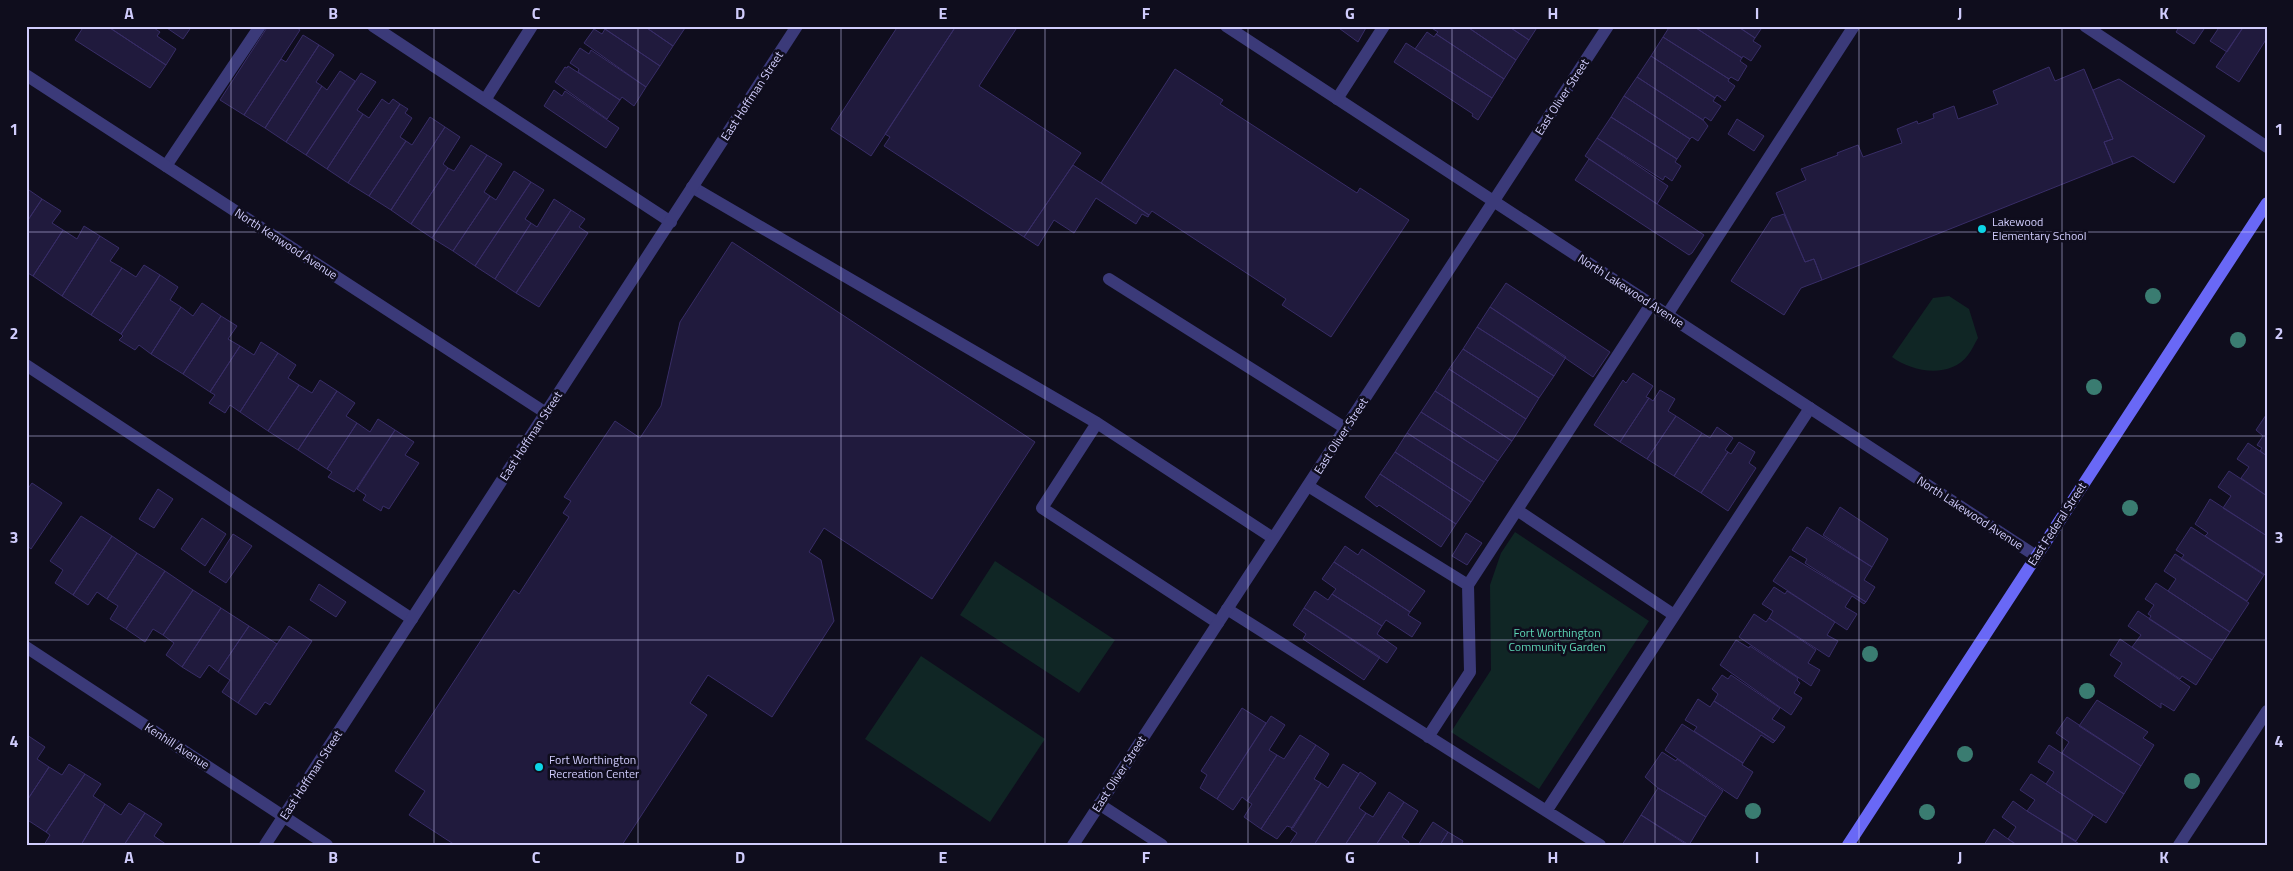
<svg xmlns="http://www.w3.org/2000/svg" width="2293" height="871" viewBox="0 0 2293 871" font-family="'Titillium Web',sans-serif">
<style>
.green{fill:#102625}
.building{fill:#201a3d;stroke:#382d67}
.lines{fill:none;stroke-linecap:round;stroke-linejoin:round}
.lane{stroke:#3b3a79;stroke-width:12}
.street{stroke:#3b3a79;stroke-width:12}
.secondary{stroke:#6968f6;stroke-width:12}
.tree{fill:#3a7c71}
.grid{fill:none;stroke:#d0ccfc;stroke-width:1;stroke-opacity:0.55}
.poi-dot{fill:#0dd5e6;stroke:#0f0d1d;stroke-width:2}
.labels{text-anchor:middle;stroke-width:5;stroke-linejoin:round;paint-order:stroke}
.street-label{font-size:12px;fill:#d0ccfc;stroke:#0f0d1d}
.poi-label{font-size:12px;fill:#d0ccfc;stroke:#0f0d1d;text-anchor:start}
.park-label{font-size:12px;fill:#5dd7b6;stroke:#0f0d1d}
.neatline{fill:none;stroke:#d0ccfc;stroke-width:2}
.grid-label{font-size:16px;text-anchor:middle;font-weight:bold;fill:#d0ccfc}
</style>
<rect width="100%" height="100%" fill="#0f0d1d"/>
<path class="green" d="M1949 296 1969 309 1978 338C1975 343 1972 350 1968 355 1950 379 1912 372 1892 357L1933 298Z
M1515 532 1649 621 1539 789 1451 732 1491 670 1490 585 1501 553Z
M995 561 1115 640 1079 693 960 615Z
M921 656 1045 739 990 822 865 739Z"/>
<path class="building" d="M84 26H107L166 65 150 88 75 40Z
M107 26H151L160 32 157 36 176 49 166 65Z
M164 26H192L183 39Z
M268 26H294L300 30 244 115 220 100Z
M604 26H644L673 46 660 66 605 29Z
M644 26H683L685 28 673 46Z
M898 26H956L871 156 831 129Z
M956 26H1018L979 86 1081 153 1024 237 884 146 890 137 885 134Z
M1336 26H1367L1358 42Z
M1466 26H1508L1529 40 1516 60Z
M1466 26 1516 60 1504 79 1436 34 1438 32 1430 27Z
M1508 26H1538L1529 40Z
M1670 26H1693L1742 58 1740 61 1747 66 1738 81 1731 77 1729 79 1663 37Z
M1693 26H1737L1755 38 1753 41 1761 46 1751 61 1743 56 1742 58Z
M1737 26H1763L1755 38Z
M2180 26H2206L2194 44 2176 32Z
M2220 26H2244L2227 52 2210 41Z
M2244 26H2267V38L2239 82 2216 67Z
M594 29 602 34 605 29 660 66 646 87 584 43Z
M1427 32 1434 37 1436 34 1504 79 1492 98 1415 49Z
M303 35 319 45 265 128 244 115 281 59 286 62Z
M1663 37 1729 79 1728 81 1735 86 1725 101 1717 95 1715 98 1651 56Z
M1406 43 1492 98 1478 120 1472 116 1473 114 1394 62Z
M319 45 334 55 316 82 322 86 286 142 265 128Z
M580 48 589 54 591 50 646 87 634 106 622 97 620 100 578 72 579 69 570 63Z
M1651 56 1715 98 1713 101 1721 106 1711 121 1705 117 1703 120 1637 77Z
M568 66 620 100 607 119 555 82 565 67 567 68Z
M2049 67 2055 81 2084 69 2113 139 2104 142 2113 164 1822 280 1814 259 1805 262 1776 193 1806 180 1801 169 1838 155 1837 153 1858 145 1863 157 1902 143 1897 129 1917 121 1918 124 1934 118 1933 114 1954 106 1958 119 1998 104 1993 91Z
M1175 69 1223 100 1220 104 1357 193 1360 188 1409 220 1331 337 1282 305 1286 299 1152 211 1149 215 1101 183Z
M340 71 355 81 306 155 286 142 322 86 327 90Z
M361 73 376 82 357 110 363 114 327 169 306 155Z
M1637 77 1703 120 1708 126 1698 141 1692 137 1690 139 1624 96Z
M2119 79 2205 136 2174 183 2133 156 2113 164 2104 142 2113 139 2093 90Z
M554 90 562 96 565 91 619 128 606 148 544 106Z
M1624 96 1690 139 1677 159 1611 117Z
M382 99 389 104 393 99 400 104 348 183 327 169 363 114 369 118Z
M400 104 408 109 405 113 412 118 400 137 406 141 369 196 348 183Z
M430 117 445 127 391 210 369 196 406 141 412 145Z
M1611 117 1677 159 1675 162 1681 166 1672 181 1665 176 1663 180 1597 138Z
M1737 119 1764 136 1754 151 1728 134Z
M445 127 460 137 443 164 448 168 411 224 391 210Z
M1597 138 1668 186 1657 204 1585 156Z
M471 145 487 155 432 238 411 224 448 168 454 171Z
M487 155 502 164 484 192 490 196 453 251 432 238Z
M1589 159 1704 235 1692 253 1689 255 1575 180Z
M1073 165 1101 183 1149 215 1148 217 1142 214 1136 224 1096 198 1074 233 1054 220 1038 246 1024 237Z
M514 171 531 182 475 266 453 251 490 196 496 200Z
M531 182 544 190 525 219 531 223 495 279 475 266Z
M26 188 42 199 26 223Z
M42 199 61 211 52 223 63 230 33 276 26 272V223Z
M554 199 571 210 516 293 495 279 531 223 537 227Z
M571 210 585 219 579 227 588 233 539 307 516 293Z
M1784 214 1805 262 1814 259 1822 280 1801 288 1784 315 1731 281 1772 218Z
M84 226 100 236 62 296 33 276 63 230 77 239Z
M100 236 119 248 110 261 122 268 91 315 62 296Z
M732 242 1035 442 932 599 824 528 809 552 821 560 834 621 772 717 708 675 690 703 707 715 622 845H455L409 815 425 791 395 771 514 590 519 594 569 517 563 513 571 501 564 497 615 421 640 438 661 406 680 322Z
M144 265 160 275 121 334 91 315 122 268 136 277Z
M160 275 178 287 170 300 181 307 151 354 139 345 135 350 119 340 123 336 121 334Z
M1506 283 1610 352 1593 377 1490 307Z
M202 303 221 316 183 374 151 354 181 307 193 316Z
M1490 307 1566 357 1554 376 1477 327Z
M221 316 237 326 228 339 240 346 210 392 183 374Z
M1477 327 1554 376 1539 398 1463 349Z
M261 342 278 353 240 412 230 405 225 413 209 403 215 395 210 392 240 346 254 355Z
M1463 349 1539 398 1526 419 1449 369Z
M278 353 296 365 288 378 299 385 268 431 240 412Z
M1449 369 1526 419 1512 441 1435 391Z
M1633 373 1653 386 1646 397 1649 398 1620 442 1594 425 1623 380 1626 383Z
M320 380 337 391 298 450 268 431 299 385 312 393Z
M1660 390 1675 399 1668 411 1676 416 1647 459 1620 442 1649 398 1653 401Z
M337 391 355 403 346 416 357 423 327 469 298 450Z
M1435 391 1512 441 1498 461 1421 412Z
M1421 412 1498 461 1484 482 1407 433Z
M2266 415 2267 416V456L2260 451 2262 448 2257 445 2263 436 2256 430Z
M1676 416 1702 433 1674 476 1647 459Z
M378 419 395 430 354 492 328 477 332 472 327 469 357 423 370 432Z
M1717 427 1733 438 1725 450 1728 452 1701 493 1674 476 1702 433 1710 438Z
M395 430 414 442 405 455 419 463 389 509 383 506 381 511 363 500 366 495 357 489Z
M1407 433 1484 482 1471 502 1395 452Z
M1739 442 1755 452 1749 463 1756 468 1728 511 1701 493 1728 452 1731 454Z
M2248 443 2267 456V496L2241 478 2249 467 2237 459Z
M1395 452 1471 502 1456 524 1380 474Z
M2229 471 2267 496V536L2223 508 2231 496 2218 487Z
M1380 474 1456 524 1441 547 1379 505 1377 507 1365 497Z
M32 483 62 503 31 549 26 545V491Z
M158 489 173 499 154 528 139 519Z
M2210 499 2267 536V576L2205 536 2208 533 2195 524Z
M1840 507 1888 539 1872 567 1823 535Z
M81 516 112 536 73 595 55 583 63 570 50 561Z
M202 518 226 534 205 566 181 549Z
M1807 527 1872 567 1864 580 1875 587 1866 602 1805 563 1807 559 1792 550Z
M2191 527 2264 575 2247 601 2181 559 2184 555 2176 550Z
M1466 533 1482 543 1467 565 1452 556Z
M233 534 252 546 226 583 209 572Z
M112 536 137 553 107 599 97 592 88 605 73 595Z
M1345 546 1358 555 1362 549 1425 591 1410 612 1334 562Z
M137 553 165 571 126 629 110 619 118 606 107 599Z
M2175 554 2249 603 2230 632 2168 591 2176 579 2164 571Z
M1790 556 1866 602 1864 604 1852 596 1845 607 1857 614 1847 630 1773 581Z
M1334 562 1410 612 1408 615 1421 623 1412 637 1386 620 1382 626 1332 594 1336 589 1322 579Z
M165 571 193 590 163 635 153 629 145 642 126 629Z
M2156 583 2230 632 2212 660 2149 619 2151 616 2148 614 2154 605 2145 599Z
M319 584 346 602 336 617 310 600Z
M1774 587 1785 594 1787 591 1835 622 1827 635 1838 641 1829 657 1769 618 1773 611 1762 604Z
M193 590 221 608 182 667 166 655 174 643 163 635Z
M1315 591 1328 600 1332 594 1382 626 1377 634 1397 648 1387 663 1304 608Z
M221 608 249 626 218 672 209 665 200 678 182 667Z
M1304 608 1380 657 1364 680 1303 639 1306 634 1293 625Z
M2138 611 2212 660 2196 685 2182 676 2180 679 2132 647 2141 635 2128 626Z
M1754 614 1766 622 1769 618 1816 650 1808 663 1820 670 1811 686 1739 637Z
M249 626 277 644 238 703 222 692 230 680 218 672Z
M289 626 312 641 270 705 265 702 256 715 238 703Z
M2120 639 2190 687 2174 711 2161 703V708L2114 676 2122 663 2110 655Z
M1736 640 1749 648 1750 646 1798 678 1797 680 1800 683 1794 693 1802 698 1791 715 1720 665Z
M1722 675 1728 679 1731 675 1780 708 1772 719 1785 727 1775 741 1714 701 1718 694 1712 689Z
M1698 699 1710 707 1714 701 1775 741 1773 743 1761 735 1743 763 1694 731 1697 727 1685 720Z
M2097 700 2148 732 2143 738 2154 745 2141 766 2079 726Z
M1242 708 1266 723 1217 799 1200 788 1207 775 1201 771Z
M1271 716 1285 725 1269 750 1277 755 1247 801 1242 797 1233 810 1217 799Z
M2067 717 2141 766 2124 794 2062 753 2069 742 2056 733Z
M1682 724 1743 763 1742 765 1753 772 1737 799 1665 750Z
M27 735 45 747 37 759 49 767 26 802Z
M1300 735 1316 745 1261 829 1244 817 1252 804 1247 801 1277 755 1284 759Z
M1316 745 1329 754 1314 779 1321 783 1293 828 1287 826 1277 839 1261 829Z
M2049 745 2124 794 2106 823 2046 784 2054 772 2038 762Z
M1662 752 1676 761 1677 759 1723 791 1706 817 1658 788 1645 777Z
M69 764 85 774 46 832 26 819V802L49 767 62 775Z
M1343 764 1359 774 1314 845H1289L1297 833 1291 829 1321 783 1328 788Z
M1360 772 1376 783 1359 808 1366 813 1345 845H1314Z
M85 774 101 784 93 796 105 804 81 845H44L50 835 46 832Z
M2031 774 2093 815 2076 841 2027 811 2035 800 2020 790Z
M1658 788 1706 817 1689 845 1641 815Z
M1389 792 1404 802 1376 845H1345L1366 813 1373 817Z
M2013 801 2027 811 2081 845H2017L2008 839 2016 827 2002 817Z
M1404 802 1418 811 1402 837 1409 842 1407 845H1376Z
M129 803 145 813 124 845H81L105 804 121 815Z
M145 813 162 824 154 836 167 845H124Z
M1641 815 1687 845H1622Z
M1433 822 1448 832 1440 845H1418Z
M1994 829 2008 839 2017 845H1984Z
M1448 832 1463 841 1461 845H1440Z"/>
<g class="lines">
<path class="lane" d="M373 26 485 100 532 26
M2085 26 2267 147
M1337 99 1384 26
M485 100 671 222
M166 166 260 26
M692 187 1097 423
M1109 279 1345 428
M1667 315 1854 26
M26 365 412 619
M1308 486 1468 585
M1517 510 1674 615
M1227 609 1600 845
M1218 623 1042 508 1097 423 1273 538
M1428 737 1470 672 1468 585 1651 304
M1547 810 1810 408
M2179 845 2267 711"/>
<path class="street" d="M1226 26 2036 556
M26 75 546 413
M26 647 327 845
M1099 804 1162 845
M265 845 797 26
M1073 845 1608 26"/>
<path class="secondary" d="M1848 845 2267 203"/>
</g>
<g class="tree">
<circle cx="2153" cy="296" r="8"/>
<circle cx="2238" cy="340" r="8"/>
<circle cx="2094" cy="387" r="8"/>
<circle cx="2130" cy="508" r="8"/>
<circle cx="1870" cy="654" r="8"/>
<circle cx="2087" cy="691" r="8"/>
<circle cx="1965" cy="754" r="8"/>
<circle cx="2192" cy="781" r="8"/>
<circle cx="1753" cy="811" r="8"/>
<circle cx="1927" cy="812" r="8"/>
</g>
<path class="grid" d="M231 26V845M434 26V845M638 26V845M841 26V845M1045 26V845M1248 26V845M1452 26V845M1655 26V845M1859 26V845M2062 26V845M26 232H2267M26 436H2267M26 640H2267"/>
<g class="poi-dot">
<circle cx="1982" cy="229" r="5"/>
<circle cx="539" cy="767" r="5"/>
</g>
<g class="labels">
<g class="street-label">
<text transform="translate(752 96) rotate(-57)" y="4">East Hoffman Street</text>
<text transform="translate(1562 97) rotate(-57)" y="4">East Oliver Street</text>
<text transform="translate(286 244) rotate(33)" y="4">North Kenwood Avenue</text>
<text transform="translate(1631 291) rotate(33)" y="4">North Lakewood Avenue</text>
<text transform="translate(531 436) rotate(-57)" y="4">East Hoffman Street</text>
<text transform="translate(1341 436) rotate(-57)" y="4">East Oliver Street</text>
<text transform="translate(1970 513) rotate(33)" y="4">North Lakewood Avenue</text>
<text transform="translate(2057 524) rotate(-57)" y="4">East Federal Street</text>
<text transform="translate(177 746) rotate(33)" y="4">Kenhill Avenue</text>
<text transform="translate(1119 774) rotate(-57)" y="4">East Oliver Street</text>
<text transform="translate(311 775) rotate(-57)" y="4">East Hoffman Street</text>
</g>
<g class="poi-label">
<text x="1992" y="226">Lakewood<tspan x="1992" dy="14">Elementary School</tspan></text>
<text x="549" y="764">Fort Worthington<tspan x="549" dy="14">Recreation Center</tspan></text>
</g>
<g class="park-label">
<text x="1557" y="637">Fort Worthington<tspan x="1557" dy="14">Community Garden</tspan></text>
</g>
</g>
<rect width="2293" height="871" fill="none" stroke="#0f0d1d" stroke-width="55"/>
<rect x="28" y="28" width="2238" height="816" class="neatline"/>
<g class="grid-label">
<text x="129" y="19">A</text>
<text x="333" y="19">B</text>
<text x="536" y="19">C</text>
<text x="740" y="19">D</text>
<text x="943" y="19">E</text>
<text x="1146" y="19">F</text>
<text x="1350" y="19">G</text>
<text x="1553" y="19">H</text>
<text x="1757" y="19">I</text>
<text x="1960" y="19">J</text>
<text x="2164" y="19">K</text>
<text x="14" y="135">1</text>
<text x="2279" y="135">1</text>
<text x="14" y="339">2</text>
<text x="2279" y="339">2</text>
<text x="14" y="543">3</text>
<text x="2279" y="543">3</text>
<text x="14" y="747">4</text>
<text x="2279" y="747">4</text>
<text x="129" y="863">A</text>
<text x="333" y="863">B</text>
<text x="536" y="863">C</text>
<text x="740" y="863">D</text>
<text x="943" y="863">E</text>
<text x="1146" y="863">F</text>
<text x="1350" y="863">G</text>
<text x="1553" y="863">H</text>
<text x="1757" y="863">I</text>
<text x="1960" y="863">J</text>
<text x="2164" y="863">K</text>
</g>
</svg>
